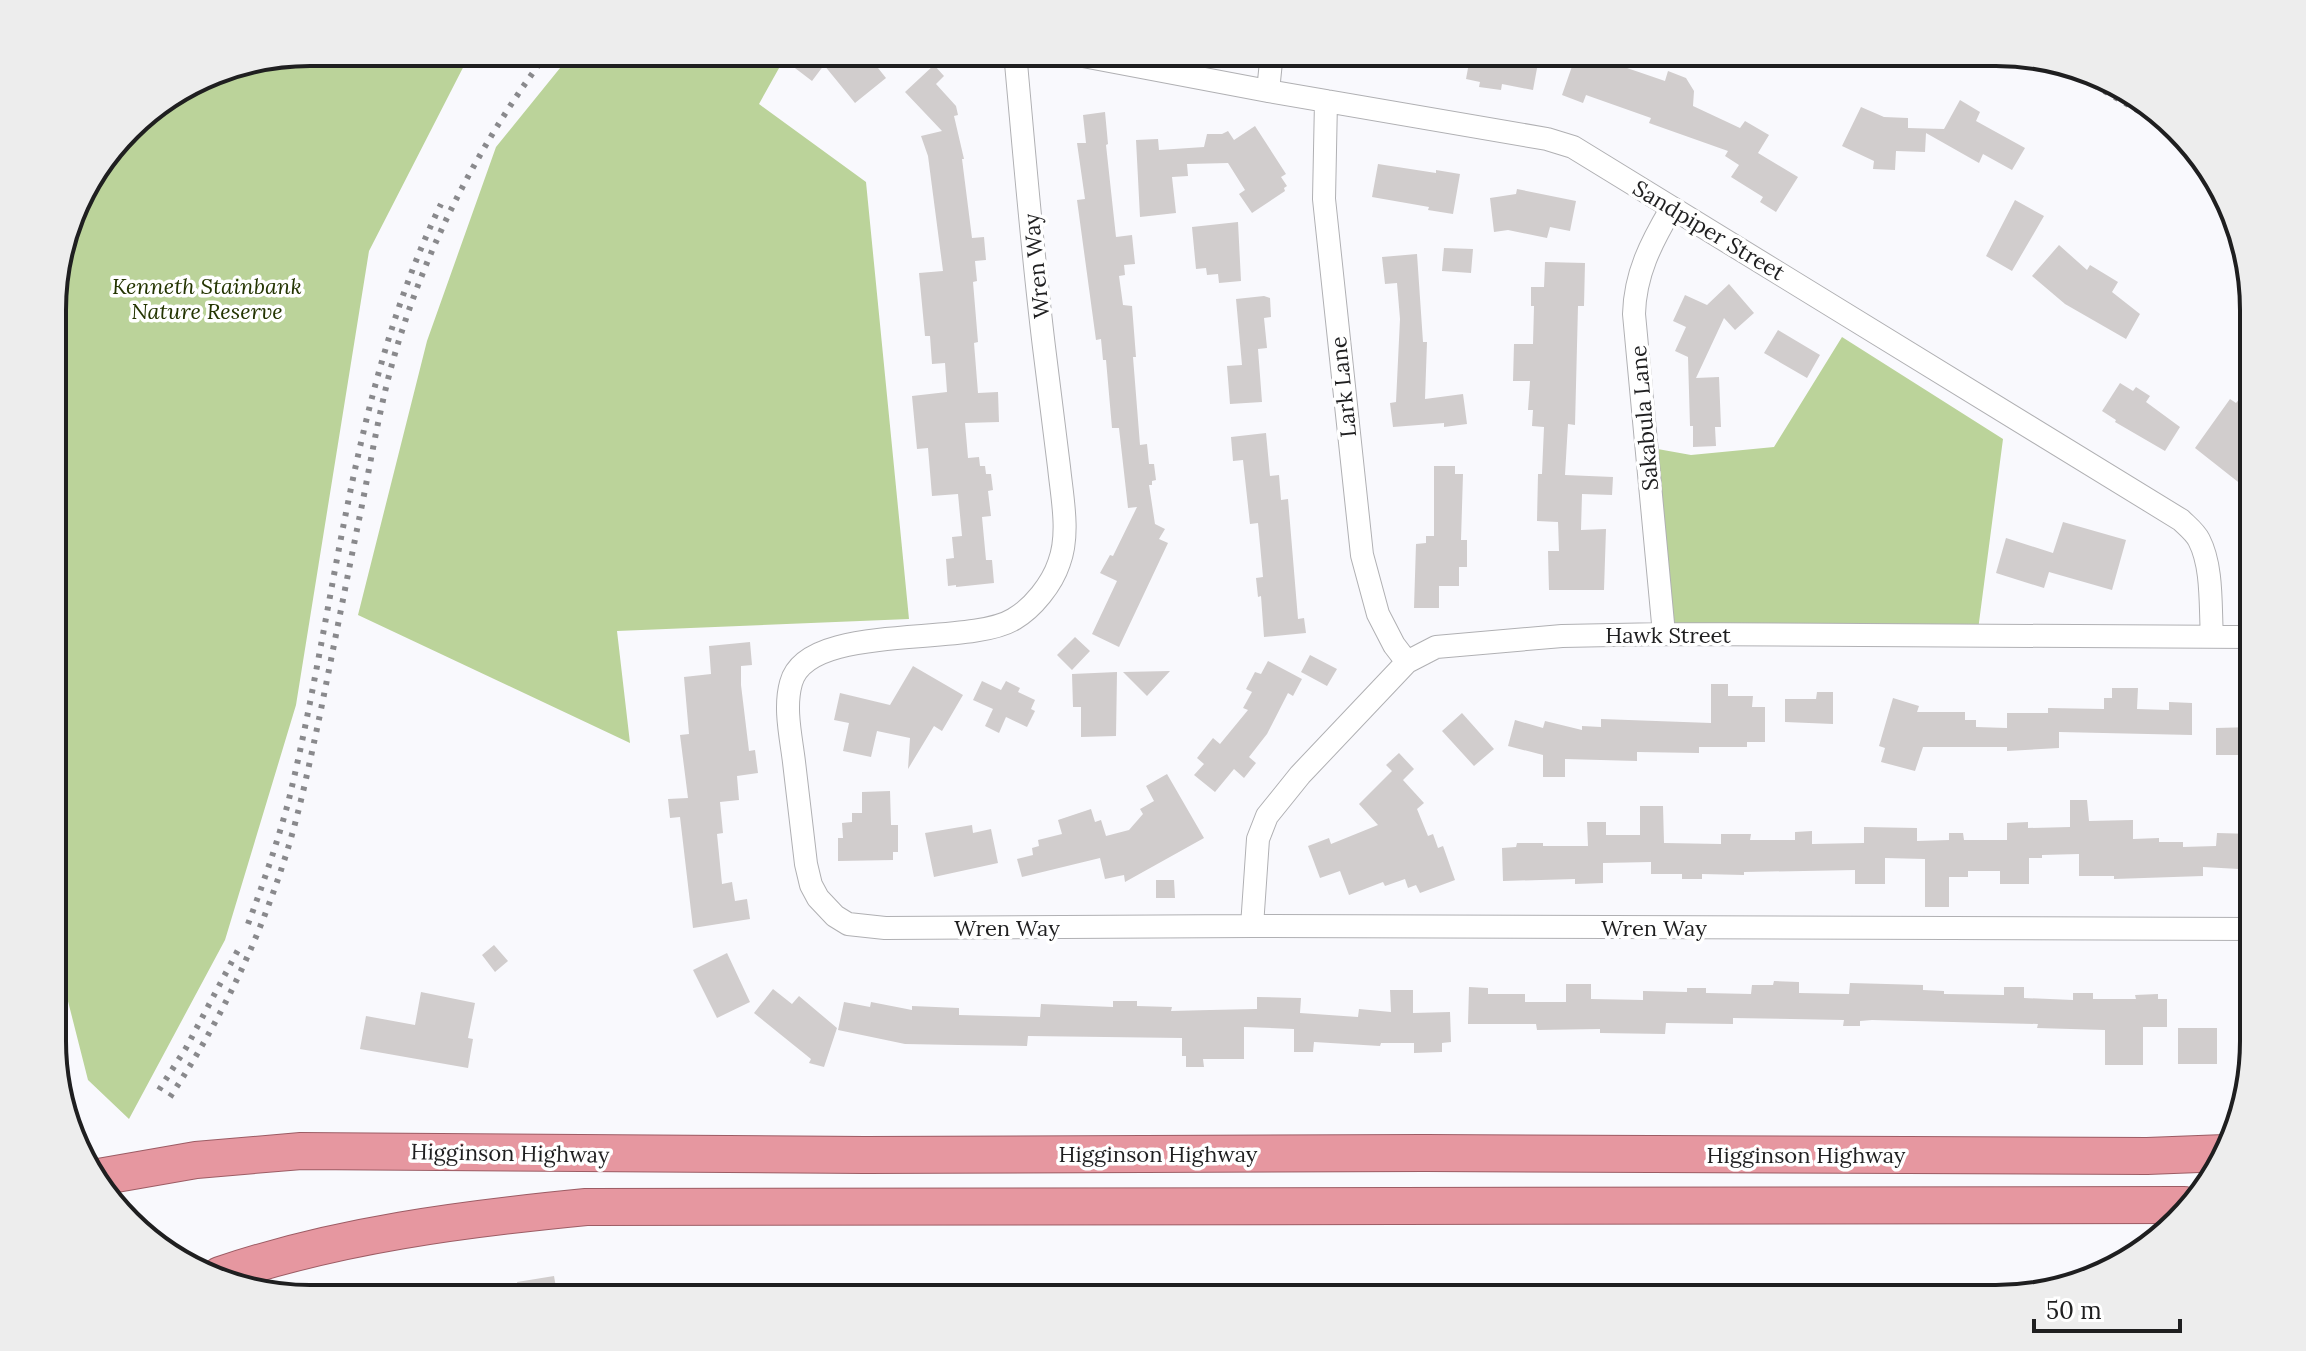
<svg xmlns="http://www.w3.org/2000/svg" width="2306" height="1351" viewBox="0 0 2306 1351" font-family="Lora,serif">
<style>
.green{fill:#bbd39a}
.building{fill:#d1cdcd}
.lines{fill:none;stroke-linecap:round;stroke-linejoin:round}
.minor-casing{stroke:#b0b0b3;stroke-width:24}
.trunk-casing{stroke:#9c5c64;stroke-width:38}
.minor{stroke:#fff;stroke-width:22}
.trunk{stroke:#e697a0;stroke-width:36}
.rail{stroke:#89898c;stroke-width:6;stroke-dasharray:4 8;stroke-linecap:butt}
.labels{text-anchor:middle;stroke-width:7;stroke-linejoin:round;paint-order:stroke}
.street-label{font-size:22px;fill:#1f1f20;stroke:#fff}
.park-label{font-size:22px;font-style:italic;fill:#233401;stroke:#fff}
.rim{fill:none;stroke:#1f1f20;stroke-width:4}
</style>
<rect width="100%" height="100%" fill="#f9f9fd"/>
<path class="green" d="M310 52H471L369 251 296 705 225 940 129 1119 88 1080 54 946V277L79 195 139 116 212 71Z
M573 52H788L759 104 866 182 909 619 617 631 630 743 358 615 427 341 496 147Z
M1842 337 2003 439 1978 630 1667 629 1652 448 1691 455 1774 447Z"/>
<path class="building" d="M800 52H820L826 56 831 52H872L882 65 878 68 886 78 855 103 824 65 812 81 791 65Z
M1471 52H1540L1533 90 1502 84 1501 90 1479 87 1480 82 1466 79Z
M1577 52H1603L1629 61 1627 68 1665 81 1668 71 1686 78 1694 91 1693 106 1740 128 1745 121 1769 135 1758 153 1798 177 1776 212 1760 202 1763 197 1731 177 1739 165 1725 156 1728 151 1649 123 1651 118 1586 95 1583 103 1562 95Z
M934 65 944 76 936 84 956 106 958 115 954 116 964 159H962L972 238 984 237 986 260 975 261 977 281 973 282 978 342 974 343 978 393 998 392 999 422 965 423 968 458 979 457 980 466H985L986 474H991L993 490 988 491 991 516 982 517 986 560H992L994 583 956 587V585L948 586 946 559 954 558 952 537 962 536 958 494 932 496 928 448 917 449 912 396 947 392 945 363 932 364 930 336H925L919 273 943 271 928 156 921 136 942 131 905 92Z
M1960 100 1980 112 1976 121 2025 148 2012 170 1983 154 1979 163 1926 133 1925 152 1896 151 1895 170 1873 169 1874 161 1842 146 1861 107 1884 117 1908 118V128L1944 129Z
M1105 112 1108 144 1106 145 1116 237 1132 235 1135 264 1124 265 1125 275 1119 276 1123 305 1132 306 1136 357H1133L1140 445 1147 444 1149 464H1154L1156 480 1152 481V485H1149L1155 524 1165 529 1159 539 1168 543 1119 647 1092 634 1117 581 1100 573 1110 555 1113 556 1137 507 1128 508 1119 428H1112L1106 360H1103L1101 339 1096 340 1077 200 1085 199 1077 143H1086L1083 115Z
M1255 126 1286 174 1281 177 1287 186 1284 188 1285 191 1252 213 1239 194 1245 190 1228 163 1187 164 1188 176 1172 177 1176 213 1140 217 1136 140 1158 139 1159 150 1204 147 1207 134H1222L1228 131 1234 140Z
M1378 164 1436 173V170L1460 174 1453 214 1428 210 1429 207 1372 197Z
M1517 189 1576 201 1570 231 1550 227 1547 238 1508 230 1494 232 1490 198 1516 194Z
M2015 200 2044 216 2012 271 1986 256Z
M1238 222 1241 281 1219 283 1218 274 1207 275 1206 268 1196 269 1192 227Z
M2059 245 2087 270 2090 265 2118 282 2112 292 2140 314 2126 339 2065 304 2032 276Z
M1444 248 1473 249 1471 273 1442 271Z
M1417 254 1423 342H1427L1425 399 1463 394 1467 424 1444 427V423L1393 427 1390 403 1396 402 1400 319 1397 283 1385 284 1382 257Z
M1545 262 1585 263 1584 306H1578L1575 425 1568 424 1565 475 1613 477 1612 495 1582 494 1581 530 1606 529 1604 590H1549L1548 551H1559L1558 522 1537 521 1538 474H1542L1544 427 1532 426 1533 410H1528L1530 381H1513L1514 344H1533L1534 306H1531V287H1544Z
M1729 284 1754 313 1735 330 1724 318 1696 378 1719 377 1721 427H1715L1716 446 1693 447V426H1690L1688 357 1675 351 1686 327 1673 321 1685 295 1707 305Z
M1264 296 1270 298 1271 317 1264 318 1267 348 1258 349 1262 402 1230 404 1227 366 1242 365 1236 299Z
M1778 330 1820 355 1807 378 1764 353Z
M2120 383 2133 391 2136 387 2150 396 2146 402 2180 427 2165 451 2115 422 2116 420 2102 411Z
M2242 396 2253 404V480L2247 489 2195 448 2230 399 2236 403Z
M1266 433 1270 476 1279 475 1281 500 1288 499 1298 619 1304 618 1306 633 1264 637 1261 596 1258 597 1256 578 1263 577 1258 523 1250 524 1243 460 1233 461 1231 437Z
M1434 466H1455V474H1463L1461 540H1467V567H1459V586H1439V608H1414L1416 544 1426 543V536H1434Z
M2063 522 2126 540 2112 590 2049 572 2044 588 1996 573 2006 538 2053 553Z
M1075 637 1090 651 1072 670 1057 655Z
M750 642 752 665 741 666V685L749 751 755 750 758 773 737 776 739 800 720 802 723 833 717 834 722 884 732 882 735 901 747 899 750 919 693 928 680 817 670 818 668 799 688 798 680 735 689 734 684 677 711 674 709 646Z
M1310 655 1337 669 1327 686 1301 672Z
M1268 661 1302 679 1293 696 1288 693 1267 734 1249 757 1256 763 1244 778 1234 769 1215 792 1194 775 1204 764 1197 758 1213 738 1220 744 1248 710 1243 708 1252 692 1246 689 1255 672 1261 674Z
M913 666 963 695 942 731 934 726 908 769 910 738 877 731 871 757 843 751 849 723 834 720 840 693 890 705Z
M1170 671 1147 696 1123 672Z
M1117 672 1116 736 1081 737V707H1073L1072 674Z
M982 681 1001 690 1006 681 1020 688 1018 692 1035 700 1031 709 1035 711 1027 727 1006 717 999 733 985 726 993 709 973 700Z
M1711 684H1728V696H1753L1752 707H1765V742H1747V747H1699V753L1637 752V761L1565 759V777H1543V755L1508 746 1515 720 1543 728 1545 721 1582 730V726L1601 727V719L1711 723Z
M2112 688H2138L2137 709 2169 710V702L2192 703V735L2059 732V748L2007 751V747H1923L1915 771 1881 762 1885 748 1879 746 1893 698 1919 706 1917 712H1965V720H1976V727L2007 728V713H2048V708L2104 709V698H2112Z
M1817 692H1833V724L1785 722V699H1816Z
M1462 713 1494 749 1474 766 1442 731Z
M2253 727V755H2216V728Z
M1399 753 1414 769 1403 780 1424 803 1417 809 1428 836 1433 834 1438 848 1443 846 1455 880 1420 893 1416 885 1408 888 1405 879 1385 886 1383 882 1349 895 1340 871 1320 878 1308 846 1329 838 1331 844 1378 825 1359 804 1392 771 1386 765Z
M1167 774 1204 838 1125 882 1124 875 1105 879 1100 858 1022 877 1017 859 1033 855 1032 848 1039 846 1038 840 1062 834 1058 820 1091 809 1095 822 1101 820 1106 836 1129 830 1143 814 1140 809 1154 801 1146 786Z
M890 791 891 825H898V852H893V860L838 861V838H843L842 823 852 822V813H862V792Z
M2070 800H2087L2089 821 2133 820V839L2159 838V842H2183V847L2216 846 2217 833 2253 834V861H2239V869L2203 867V876L2114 879V876H2079V854L2042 855V858H2029V884H2000V871H1968V877H1949V907H1925V859L1885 858V884H1855V870L1744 872V875L1702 874V879H1682V874H1651V862L1603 863V883L1575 884V879L1503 881 1502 848 1516 847 1517 843H1543V846H1588L1587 822H1606V835H1640V806H1663L1664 843 1721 844V834H1751L1750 840H1795V832L1812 831V844L1864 843V827L1917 828V841L1949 840V833H1963L1964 840H2007V823L2028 822V828L2070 827Z
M972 825 973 833 991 829 998 863 934 877 925 833Z
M1156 880H1174L1175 898H1156Z
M494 945 508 961 495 972 482 955Z
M727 953 750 1002 717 1018 693 970Z
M1774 981 1799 982V993L1849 994 1850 983 1923 985V990L1944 991V994L2004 995V987H2024V998L2073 1000V993H2093V999H2136L2135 995 2158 994V999H2167V1027H2143V1065H2105V1030L2037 1028 2038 1024 1872 1020 1860 1021V1026H1843L1844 1020 1733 1018V1024L1666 1023 1665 1034 1600 1033V1029L1537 1030 1536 1024H1468L1469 987 1488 988V994H1525V1002H1566V984H1591V999L1643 1000V991L1687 992V988H1706V993L1751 994 1752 985H1773Z
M773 989 792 1004 799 996 837 1028 824 1067 809 1063 811 1059 754 1013Z
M1390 990H1413V1013L1450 1012 1451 1042 1442 1043V1052L1414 1053V1043H1381L1380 1046 1314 1042 1313 1052H1294V1029L1244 1027V1059H1203L1204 1067H1186V1056H1182V1038L1028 1036 1027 1046 958 1045 905 1044 838 1030 844 1002 870 1007 871 1002 912 1010V1006L959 1008V1015L1040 1017 1041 1004 1113 1007V1001H1137V1006L1172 1007 1171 1011 1210 1010 1257 1009V997L1301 998 1300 1013 1358 1017 1359 1009 1391 1012Z
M421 992 475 1003 468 1038 473 1039 468 1068 360 1049 366 1016 415 1025Z
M2178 1028H2217V1064H2178Z
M554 1276 558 1299H520L517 1282Z"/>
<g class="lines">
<defs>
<path id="minor" d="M1015 52C1024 150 1032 249 1044 347 1049 387 1054 427 1059 467 1062 497 1070 534 1059 563 1052 584 1033 608 1014 619 967 648 807 621 791 683 784 708 791 737 794 762 798 796 802 830 806 864L811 885 818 898 835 916 848 924 885 928 1252 926 2253 929
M1062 52 1268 91 1547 139 1573 147 2181 520C2187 526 2195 532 2199 540 2213 567 2210 607 2212 637
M1268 91 1272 52
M1326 101 1324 199 1362 555 1378 614 1394 645 1407 662
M1664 634 1634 314C1635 274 1651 243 1671 209
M1252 926 1258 839 1267 816 1300 775 1407 662 1436 647 1562 636 1664 634 2253 637"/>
<path id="trunk" d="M93 1178 196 1160 301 1151 865 1155 1425 1153 2147 1156 2225 1153
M220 1275C338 1235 463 1219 586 1207L2184 1205"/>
</defs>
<use href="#minor" class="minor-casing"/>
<use href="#trunk" class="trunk-casing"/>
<use href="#minor" class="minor"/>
<use href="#trunk" class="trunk"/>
<path class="rail" d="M2073 73 2165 126
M248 924C263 884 277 844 288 803 337 603 350 392 441 204
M159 1090 186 1048 238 950
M170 1097C218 1025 256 947 283 864 298 819 308 770 318 724 333 651 347 578 362 505 372 455 380 406 394 357 426 246 479 144 548 52"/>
</g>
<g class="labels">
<g class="street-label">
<text transform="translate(1709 230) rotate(31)" y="8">Sandpiper Street</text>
<text transform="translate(1036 266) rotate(-96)" y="8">Wren Way</text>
<text transform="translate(1343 387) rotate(-96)" y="8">Lark Lane</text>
<text transform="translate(1644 418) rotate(-95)" y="8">Sakabula Lane</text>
<text x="1668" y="643">Hawk Street</text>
<text x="1007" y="936">Wren Way</text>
<text x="1654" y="936">Wren Way</text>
<text transform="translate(510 1153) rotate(1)" y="8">Higginson Highway</text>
<text x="1158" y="1162">Higginson Highway</text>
<text x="1806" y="1163">Higginson Highway</text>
</g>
<g class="park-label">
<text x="207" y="294">Kenneth Stainbank<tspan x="207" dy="25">Nature Reserve</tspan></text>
</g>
</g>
<path d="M0 0H2306V1351H0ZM310 66H1996A244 244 0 0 1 2240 310V1041A244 244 0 0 1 1996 1285H310A244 244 0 0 1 66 1041V310A244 244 0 0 1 310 66Z" fill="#ededed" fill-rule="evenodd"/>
<path class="rim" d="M310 66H1996A244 244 0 0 1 2240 310V1041A244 244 0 0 1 1996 1285H310A244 244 0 0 1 66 1041V310A244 244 0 0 1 310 66Z"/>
<path d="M2034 1319v12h146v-12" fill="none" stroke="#1f1f20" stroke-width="4"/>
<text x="2046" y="1319" font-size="24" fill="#1f1f20" stroke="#ffffff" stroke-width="6" paint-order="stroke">50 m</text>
</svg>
